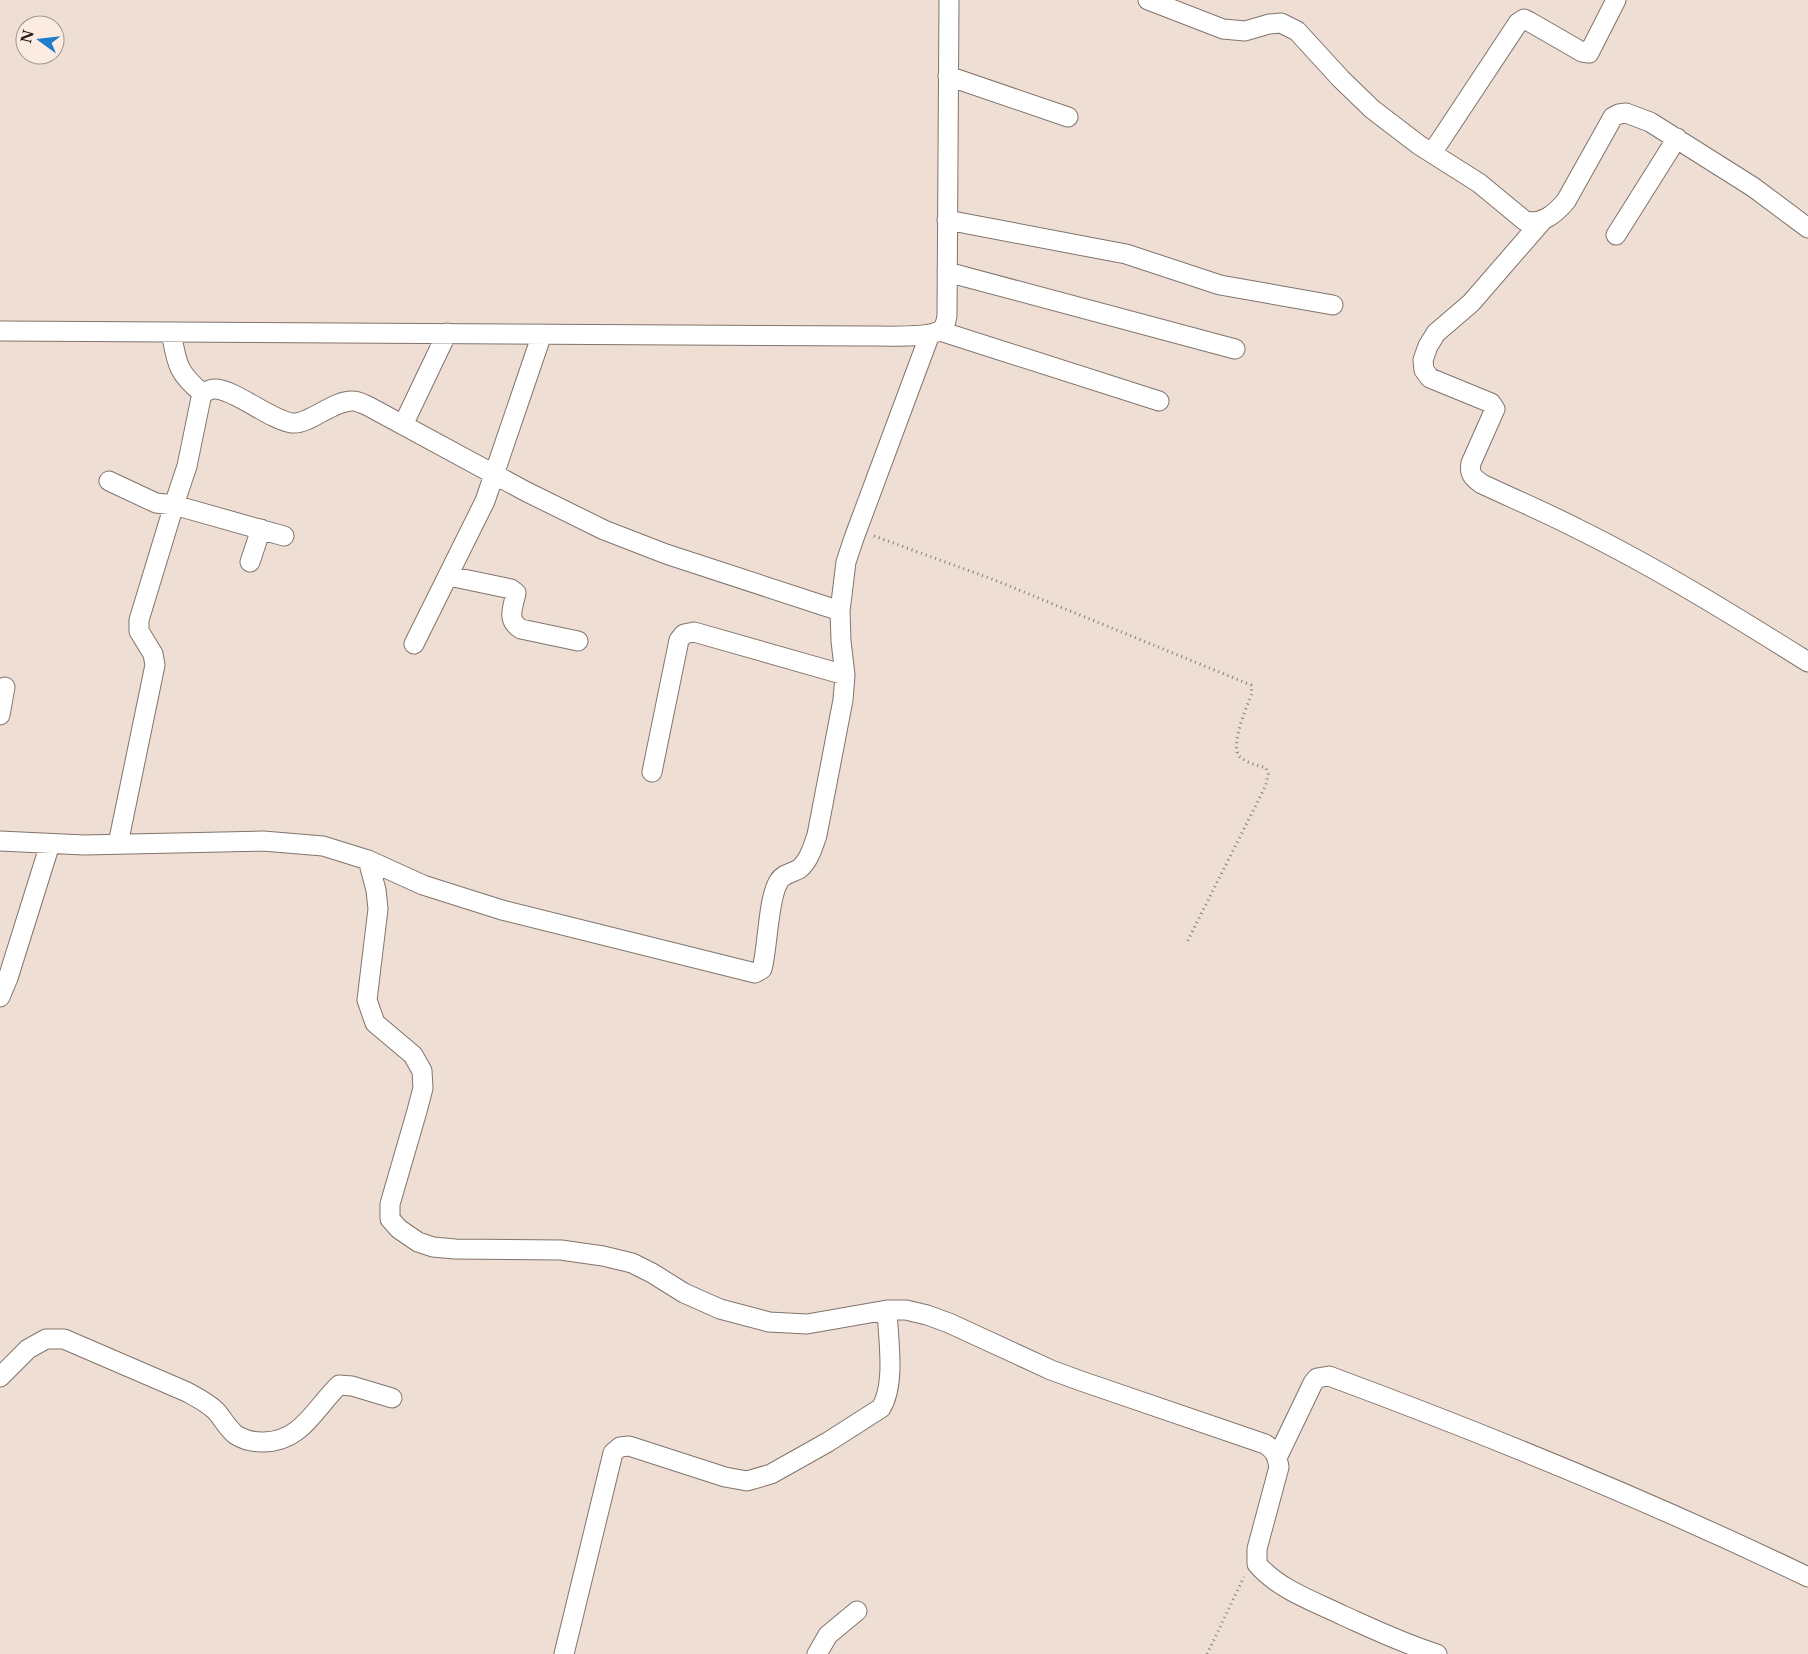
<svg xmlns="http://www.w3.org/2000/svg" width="1808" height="1654" viewBox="0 0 1808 1654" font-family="'Libre Baskerville',serif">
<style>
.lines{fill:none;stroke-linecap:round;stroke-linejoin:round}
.minor-casing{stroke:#81746b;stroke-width:21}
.path{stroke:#857b74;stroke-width:3;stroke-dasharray:1 4;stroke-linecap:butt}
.minor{stroke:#fff;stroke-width:19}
</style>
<rect width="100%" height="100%" fill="#eeded4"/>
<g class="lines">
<defs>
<path id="minor" d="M1148 0 1223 29 1245 31 1269 24 1281 23 1297 31 1341 79 1372 109 1419 145 1479 183 1525 221C1542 225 1555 214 1566 201L1613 117 1619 114 1626 113 1650 122 1753 187 1808 228
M948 76 1068 117
M1432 153 1518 23 1524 19 1530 22 1582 52 1589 53 1616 0
M947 220 1126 254 1220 285 1333 305
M1543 220 1471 303 1436 333 1428 346 1423 360 1424 370 1430 378 1491 403 1495 409 1471 463C1469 474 1473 478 1482 484 1514 499 1547 513 1578 529 1657 568 1733 615 1808 662
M1616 235 1677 138
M947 272 1235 349
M0 331 870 336C885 336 930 338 941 330 945 327 946 321 947 316L949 0
M940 331 1159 401
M171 332C177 364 177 372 202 393
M403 425 447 333
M109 481 156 503 174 505 187 466 202 393C206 392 210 389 214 389 233 388 270 420 292 423 309 425 333 400 353 401 358 401 363 404 368 406L525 491 604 530 666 554 840 611
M250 562 261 529
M449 576 511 589 516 593C513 608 506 620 521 629L578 641
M414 644 485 501 542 334
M0 715 5 687
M652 772 679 640 684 634 694 632 845 675
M0 841 84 845 263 841 323 846 368 860 423 885 502 910 755 973 762 969C768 947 768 897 779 881 783 874 792 873 799 869 809 861 813 847 817 835L843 700 845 675 841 641 840 611 846 562 854 538 930 334
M118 844 155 665 153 654 139 631V620L174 505 284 536
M368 860 376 890 378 909 367 1000 375 1023 413 1055 422 1071 423 1088 417 1111 390 1204V1219L399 1229 418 1242 433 1247 455 1249 561 1250 603 1256 632 1263 652 1273 684 1293 720 1309 769 1322 807 1324 887 1310H906L927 1315 949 1323 1051 1370 1081 1381 1265 1444C1275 1450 1277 1456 1279 1467L1257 1549V1564C1278 1589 1313 1601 1342 1615 1373 1629 1404 1644 1437 1654
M0 997 8 978 50 844
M0 1377 28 1349 46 1339H64L187 1392C198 1398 208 1403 216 1411 223 1419 228 1429 236 1435 244 1440 253 1442 262 1442 301 1443 315 1408 339 1385L352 1386 392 1398
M1277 1458 1313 1383 1317 1378 1329 1376C1491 1436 1652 1502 1808 1577
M564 1654 613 1453 620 1447 629 1446 725 1477 747 1481 771 1474 828 1442 881 1408C896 1384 888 1338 887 1310
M817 1654 828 1635 857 1611"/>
</defs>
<use href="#minor" class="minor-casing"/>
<path class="path" d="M874 536 992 579 1251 685 1252 693C1247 706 1229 747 1240 757 1247 763 1257 765 1266 768L1268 774 1266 785 1186 944
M1207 1654 1244 1577"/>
<use href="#minor" class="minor"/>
</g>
<g transform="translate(40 40) rotate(285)"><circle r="24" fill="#fbebe1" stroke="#a39790"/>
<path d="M0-4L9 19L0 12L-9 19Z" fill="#1e7cc8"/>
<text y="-8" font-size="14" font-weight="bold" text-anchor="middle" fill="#1f1a16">N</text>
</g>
</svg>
